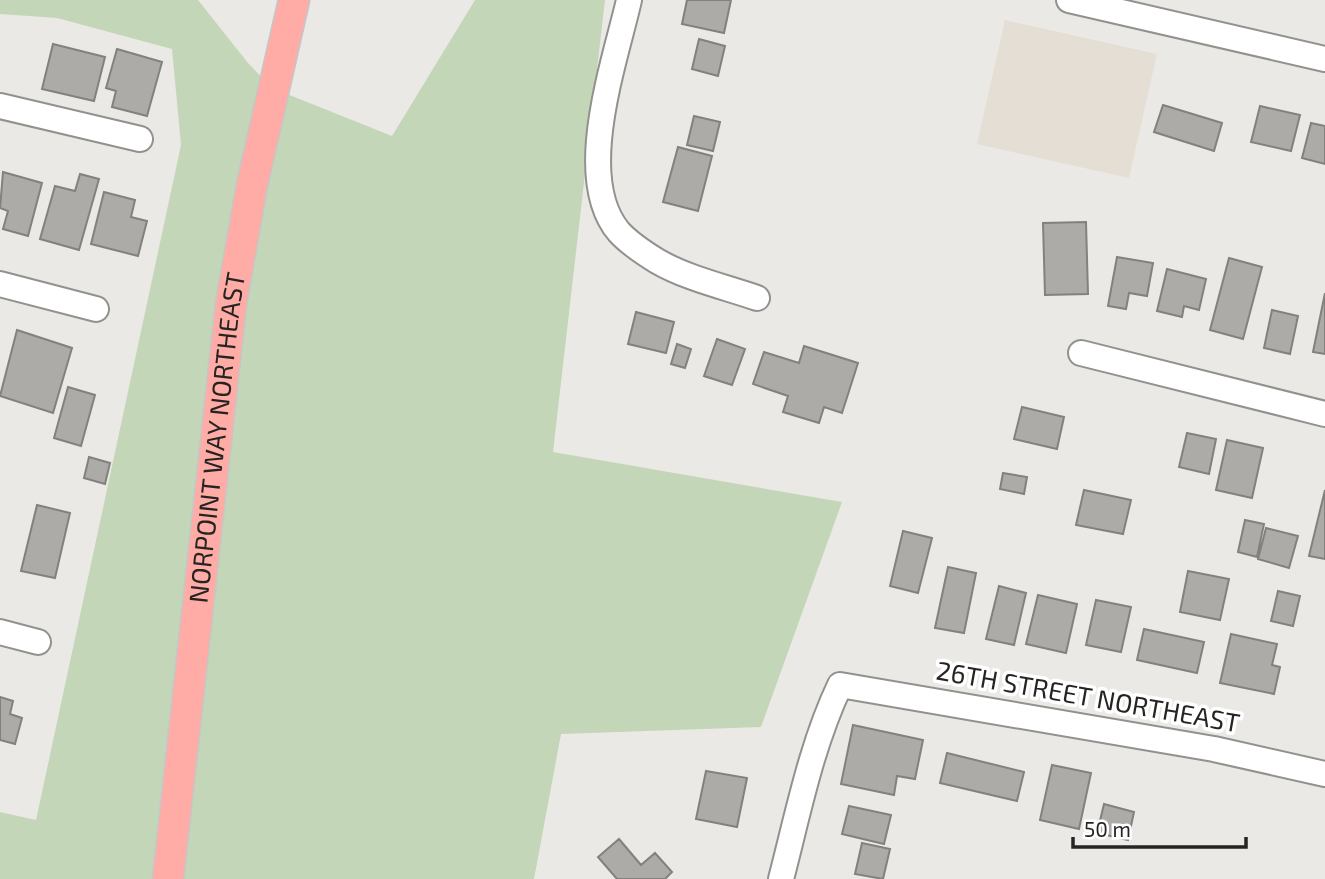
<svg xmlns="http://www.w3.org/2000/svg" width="1325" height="879" viewBox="0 0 1325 879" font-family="'Exo 2',sans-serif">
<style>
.built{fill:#e4ded4}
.green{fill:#c4d6b8}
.building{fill:#adaba8;stroke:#83817e;stroke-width:2}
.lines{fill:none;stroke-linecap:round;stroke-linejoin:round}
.minor-casing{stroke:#93918e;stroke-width:28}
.major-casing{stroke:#c6c6c6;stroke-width:33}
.minor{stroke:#fff;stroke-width:24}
.major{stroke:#ffaca7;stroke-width:30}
.labels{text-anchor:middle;stroke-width:7;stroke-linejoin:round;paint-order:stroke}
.street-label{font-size:26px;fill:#252423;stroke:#fff}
</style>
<rect width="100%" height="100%" fill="#ebe9e5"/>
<path class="built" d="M1005 20 1157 54 1129 178 977 144Z"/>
<path class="green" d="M0 0H198L248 63 272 88 392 136 475 0H605L553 452 842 502 761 727 561 734 534 879H0V812L36 820 181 145 172 49 57 18 0 14Z"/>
<path class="building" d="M687 0H731L724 33 682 24Z
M699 39 725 46 718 76 692 69Z
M53 44 105 57 94 101 42 89Z
M117 49 162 62 147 116 112 107 116 91 106 88Z
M1163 105 1222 123 1214 151 1154 132Z
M1260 106 1300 115 1291 151 1251 142Z
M694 116 720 122 713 151 687 145Z
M1311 123 1325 126V164L1302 158Z
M678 147 712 156 698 211 663 202Z
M3 172 42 183 28 236 3 229 8 211 0 208Z
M80 174 99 179 79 250 40 239 55 186 75 191Z
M104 192 135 200 131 217 147 221 138 256 91 244Z
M1086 222 1088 294 1045 295 1043 223Z
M1117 257 1153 263 1147 296 1129 293 1126 309 1108 306Z
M1229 258 1262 267 1243 339 1210 330Z
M1167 269 1206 279 1199 310 1184 306 1182 317 1157 311Z
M1325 293V354L1313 352Z
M1272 310 1298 316 1290 354 1264 348Z
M636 312 674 322 666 353 628 344Z
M17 330 72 348 53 413 0 396Z
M717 339 745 349 732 385 704 376Z
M677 344 691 349 685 368 671 364Z
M804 346 858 363 842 413 824 407 819 423 783 412 788 396 753 384 764 352 799 363Z
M68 387 95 395 81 446 54 438Z
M1022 407 1064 417 1057 449 1014 439Z
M1187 433 1216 439 1209 474 1179 467Z
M1227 440 1263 448 1252 498 1216 490Z
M89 457 110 463 105 484 84 478Z
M1003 473 1027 477 1024 494 1000 489Z
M1084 490 1131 500 1123 534 1076 525Z
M1325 490V559L1309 556Z
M37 505 70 513 55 578 21 571Z
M1245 520 1264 524 1257 557 1238 552Z
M1266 528 1298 536 1289 568 1258 559Z
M903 531 932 538 918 593 890 586Z
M948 567 976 573 964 633 935 628Z
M1188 571 1229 579 1220 620 1180 612Z
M999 586 1026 593 1014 645 986 639Z
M1278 591 1300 596 1293 626 1271 621Z
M1038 595 1077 604 1066 653 1026 644Z
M1096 600 1131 607 1121 652 1086 645Z
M1144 629 1204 642 1197 673 1137 660Z
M1231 634 1277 644 1272 665 1280 667 1274 694 1220 683Z
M0 697 13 701 10 714 22 718 15 744 0 740Z
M853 725 923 740 915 779 897 776 894 795 841 784Z
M947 753 1024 772 1017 801 940 783Z
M1052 765 1091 773 1079 829 1040 820Z
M706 771 747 778 737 827 696 819Z
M1104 804 1134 812 1128 840 1097 833Z
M849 806 891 815 884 844 842 834Z
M619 839 641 865 655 853 672 872 665 879H617L598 857Z
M862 843 890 849 883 879 855 874Z"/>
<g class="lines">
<defs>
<path id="minor" d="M629 0C615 62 573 178 619 232 629 243 644 253 657 261 686 278 725 287 757 298
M1069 0 1325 59
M0 106 140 139
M0 284 96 309
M1081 353 1325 414
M0 632 38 642
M781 879C798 814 811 746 840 685L1214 749 1325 774"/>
<g id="major">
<path id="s1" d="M168 879 231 304 252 185 294 0"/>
</g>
</defs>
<use href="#minor" class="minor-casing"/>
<use href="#major" class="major-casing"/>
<use href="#minor" class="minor"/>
<use href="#major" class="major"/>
</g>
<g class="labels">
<g class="street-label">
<text dy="9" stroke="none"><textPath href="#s1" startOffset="444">NORPOINT WAY NORTHEAST</textPath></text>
<text transform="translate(1088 697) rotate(10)" y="9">26TH STREET NORTHEAST</text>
</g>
</g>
<path d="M1073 837v10h173v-10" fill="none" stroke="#252423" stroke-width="3.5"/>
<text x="1084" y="837" font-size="21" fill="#252423" stroke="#ffffff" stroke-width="5" paint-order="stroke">50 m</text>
</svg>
